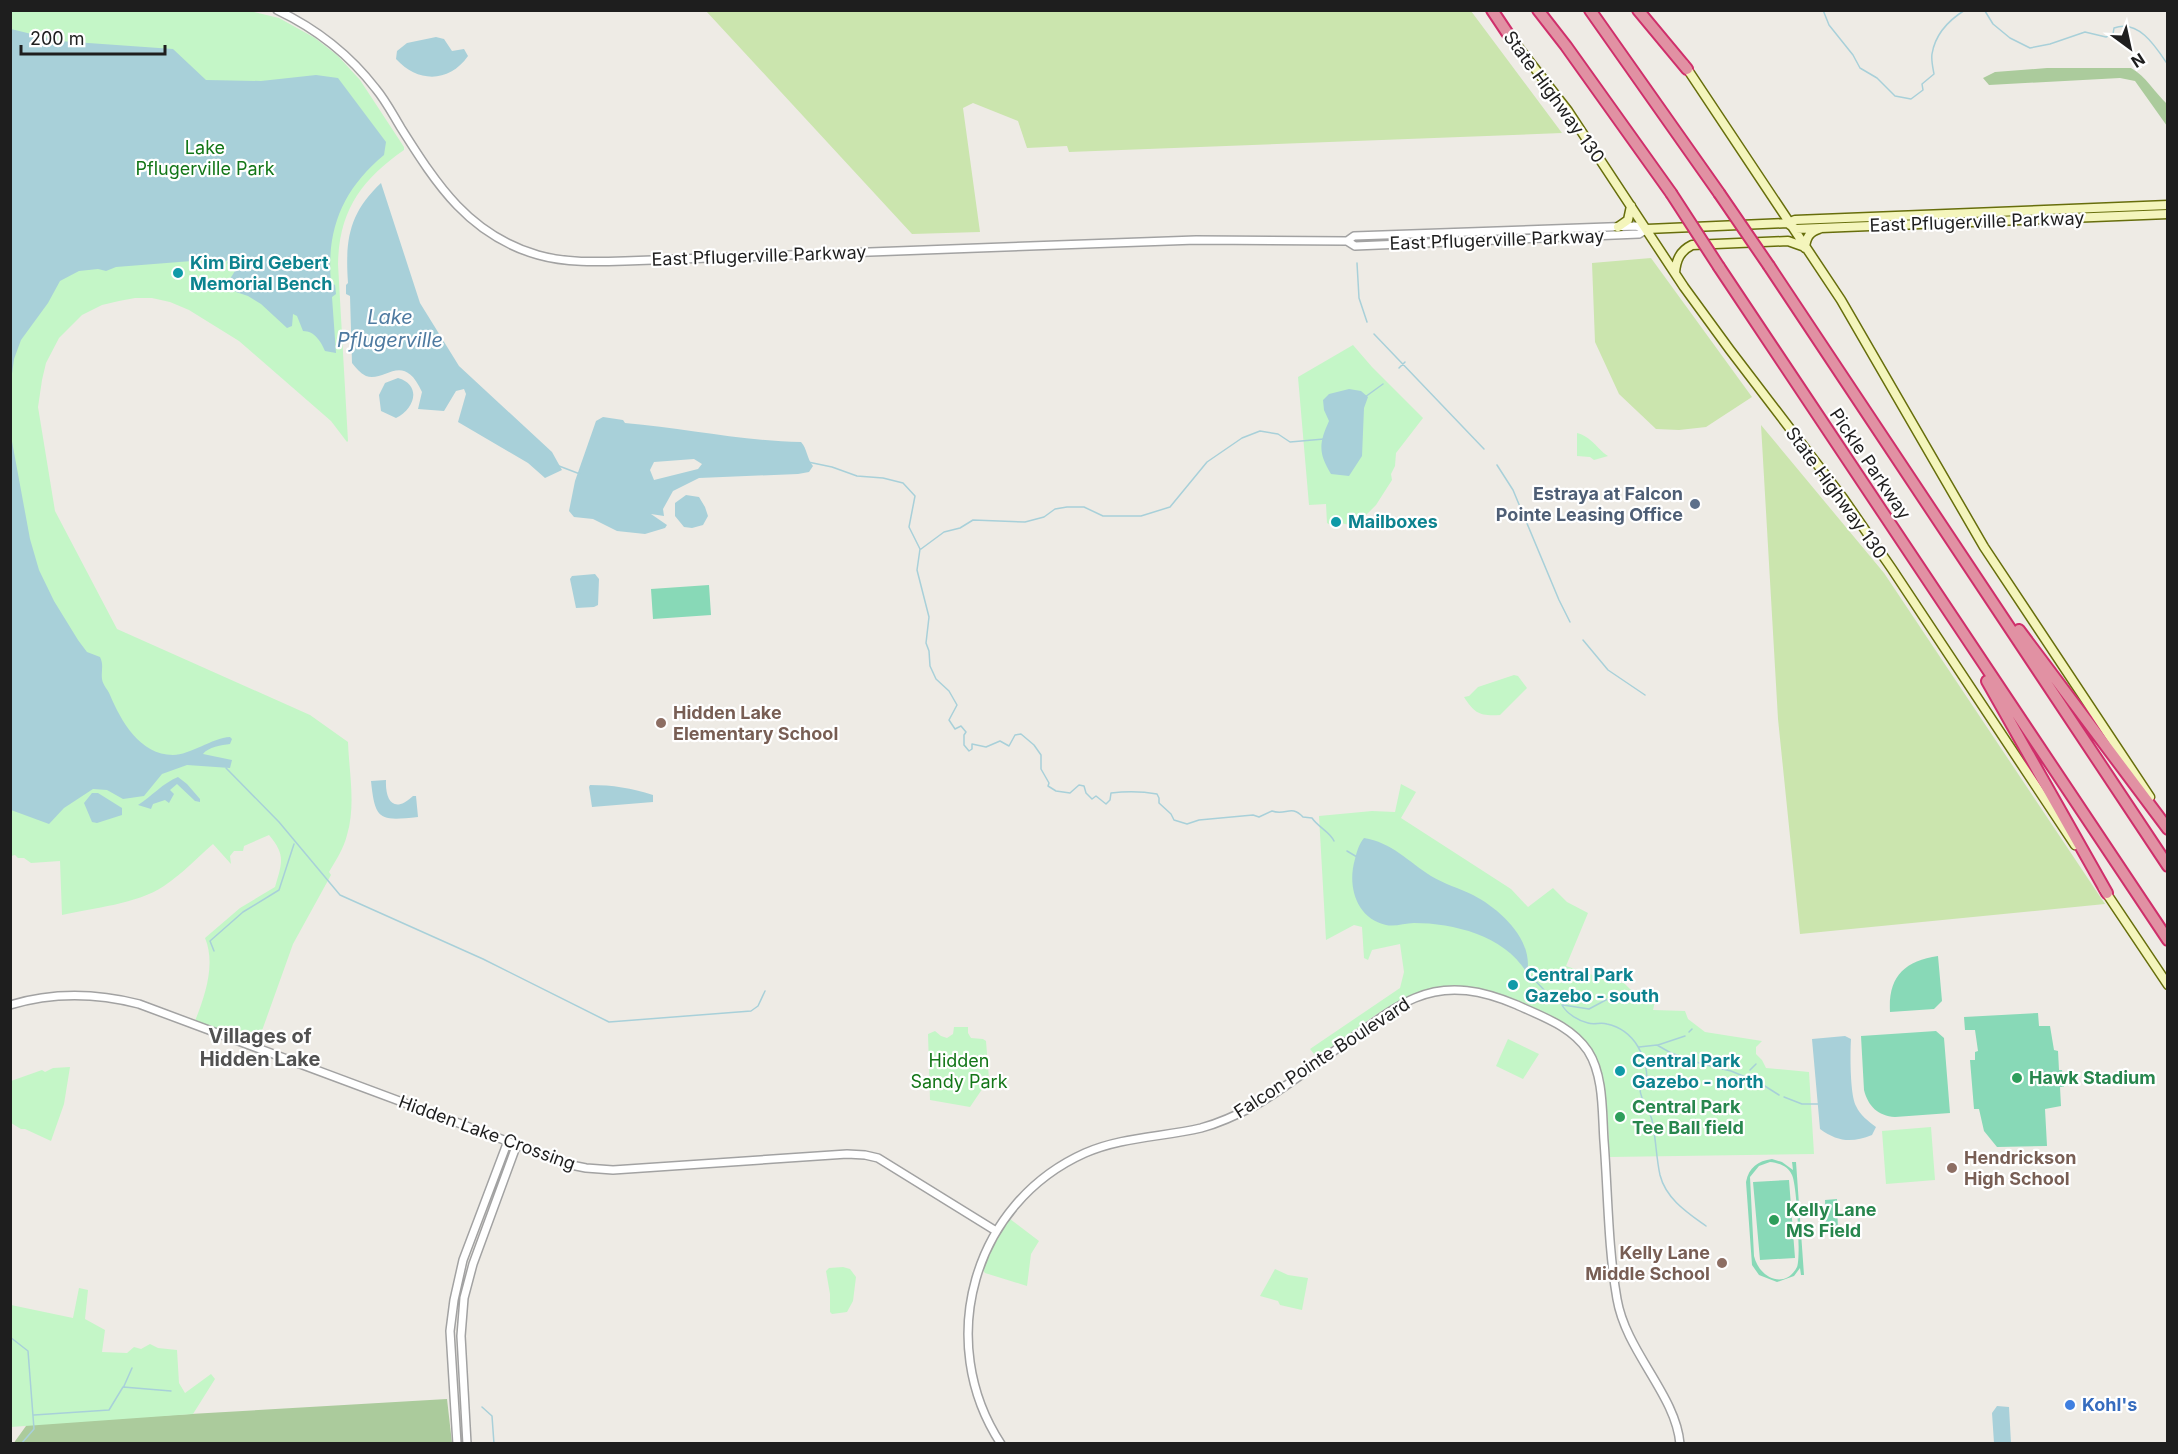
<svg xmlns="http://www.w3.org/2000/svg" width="2178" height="1454" viewBox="0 0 2178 1454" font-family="Inter,sans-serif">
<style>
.grass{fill:#cbe5ae}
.forest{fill:#abcb9c}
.park{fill:#c4f6c7}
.pitch{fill:#88d9b7;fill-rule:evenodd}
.water{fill:#a8d0d9;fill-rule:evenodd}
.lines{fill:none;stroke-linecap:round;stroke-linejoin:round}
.stream{stroke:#a8d0d9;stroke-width:1.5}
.tertiary-casing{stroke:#a2a2a2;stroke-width:10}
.secondary-casing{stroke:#676e0c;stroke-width:11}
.motorway-casing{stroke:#cf2f6b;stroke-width:14}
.tertiary{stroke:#fff;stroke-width:7}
.secondary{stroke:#f4f5bc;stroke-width:8}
.motorway{stroke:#e191a3;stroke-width:10}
.motorway-bridge-casing{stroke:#cf2f6b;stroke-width:14;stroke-linecap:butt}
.motorway-bridge{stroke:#e191a3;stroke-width:10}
.culture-dot{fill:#0f9aa8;stroke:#fff;stroke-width:2}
.service-dot{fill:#5c6f8a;stroke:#fff;stroke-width:2}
.education-dot{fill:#8d6e63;stroke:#fff;stroke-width:2}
.leisure-dot{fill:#2e9e5b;stroke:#fff;stroke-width:2}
.shop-dot{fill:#3f7fe0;stroke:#fff;stroke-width:2}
.labels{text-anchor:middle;stroke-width:4.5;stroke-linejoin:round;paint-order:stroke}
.street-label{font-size:18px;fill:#1e1e1e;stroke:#fff}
.park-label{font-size:18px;fill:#137618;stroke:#fff}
.culture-label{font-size:18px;font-weight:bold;fill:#0d838f;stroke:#fff;text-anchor:start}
.service-label{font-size:18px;font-weight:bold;fill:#4e5e75;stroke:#fff;text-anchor:end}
.education-label{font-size:18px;font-weight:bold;fill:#785e54;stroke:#fff;text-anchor:start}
.leisure-label{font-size:18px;font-weight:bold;fill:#27864d;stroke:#fff;text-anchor:start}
.shop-label{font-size:18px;font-weight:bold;fill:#366cbe;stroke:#fff;text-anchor:start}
.water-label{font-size:20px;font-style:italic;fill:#4e7aa0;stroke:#fff}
.neighbourhood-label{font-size:20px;font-weight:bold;fill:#515151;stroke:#fff}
</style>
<rect width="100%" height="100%" fill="#eeebe5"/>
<path class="grass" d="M706 11H1471L1562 133 1069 152 1067 146 1027 148 1018 121 973 103 963 108 980 232 912 234Z
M1651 258 1752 397 1706 427 1679 430 1656 429 1619 394 1595 342 1592 263Z
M1761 425 1884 573 2105 904 1800 934 1778 719Z"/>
<path class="forest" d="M2047 68H2131C2146 76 2155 93 2167 104V126L2135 81 2120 78 1989 85 1983 78 1995 72Z
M11 1305 138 1417 447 1399 452 1443 13 1444 26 1426Z"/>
<path class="park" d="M246 10 279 18 315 38 338 56 360 80 404 147V150C361 180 339 211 338 264L348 441 347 442 331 421 239 341 189 310 170 302 152 298H135L119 301 102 305 82 315 59 338 46 363 42 380 38 407 55 511 117 629 310 715 348 742C349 772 356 805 347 835 344 848 336 860 329 872L331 875 293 944 259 1039 254 1042 195 1021C205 996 216 964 205 938L240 908 275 887C282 863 286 855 269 835L244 846 243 851H234L230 856 231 864 213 844C197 858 182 874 164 886 137 904 93 908 62 915L60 861 31 863 24 858H18L15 855 11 856V11Z
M1353 345 1372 367 1423 418 1396 453 1395 466 1391 474 1392 480 1376 505 1363 518 1350 525 1341 523 1334 527 1327 523 1326 504 1309 505 1298 377Z
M1577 433C1592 437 1596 448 1608 456L1594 460 1590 457 1577 456Z
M1514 675 1518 676 1527 688 1500 715C1480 716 1475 714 1464 697L1469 696 1478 687Z
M1401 784 1416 792 1401 818 1511 889 1528 907 1553 888 1567 902 1588 913 1566 966 1616 983H1624L1630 989 1655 1001 1653 1010 1685 1011 1688 1019 1705 1032 1762 1041 1756 1047V1054L1762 1060 1766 1068 1809 1072 1814 1154 1610 1157C1608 1130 1608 1082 1596 1058 1577 1021 1497 985 1456 986 1441 986 1425 989 1411 995 1380 1008 1348 1036 1320 1055H1315L1310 1049 1400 988 1404 972 1400 944 1372 950 1368 960 1364 958 1362 927 1354 925 1326 940 1319 816 1372 811 1395 812Z
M954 1027H968V1033L971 1038 983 1039 986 1041 989 1079 970 1107 930 1100 928 1034 935 1031 941 1036 947 1038 953 1034Z
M1508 1039 1539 1054 1523 1079 1496 1066Z
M70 1067 64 1104 51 1141 25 1129H21L11 1123V1081L42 1070 45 1072 53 1068Z
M1931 1127 1935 1180 1886 1184 1882 1131Z
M1010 1219 1039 1241 1031 1254 1027 1286 985 1273 983 1270 995 1241Z
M843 1267 850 1269 856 1277 853 1301 847 1312 832 1314 830 1312V1294L826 1271 829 1268Z
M1275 1269 1288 1275 1308 1278 1302 1310 1280 1305 1278 1301 1260 1296Z
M79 1288 88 1290 85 1319 105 1330 102 1352 127 1353 134 1347 141 1349 150 1344 158 1348 177 1350 179 1383 185 1393 211 1374 215 1379 193 1414 11 1427V1305L73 1318Z"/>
<path class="pitch" d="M709 585 711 615 653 619 651 589Z
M1938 956 1942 1001 1934 1009 1890 1012C1888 977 1904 961 1938 956Z
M2038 1013 2039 1026H2050L2054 1050 2058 1051 2059 1070H2062L2064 1087H2060L2061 1106 2045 1109 2047 1146 1997 1147 1984 1131 1979 1109H1974L1970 1060H1975V1052L1978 1051 1975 1030H1965L1964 1017Z
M1936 1031 1944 1038 1950 1113 1895 1117C1878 1116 1868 1106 1864 1090L1861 1036Z
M1772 1159 1782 1162 1793 1170 1792 1162H1796L1804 1275H1801L1800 1268 1794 1276 1777 1282 1759 1275 1752 1265 1746 1182C1749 1167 1758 1161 1772 1159ZM1770 1162C1779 1163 1788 1166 1792 1175 1797 1185 1801 1259 1797 1267 1785 1290 1759 1278 1754 1256L1750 1177 1759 1166Z
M1789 1180 1795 1258 1760 1260 1753 1182Z
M1837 1199 1838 1231 1826 1232 1825 1200Z"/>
<path class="water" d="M11 29 60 41 173 49 206 80 261 81 316 75 338 78 386 142 384 155C343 189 326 229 331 283L335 285 336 294 332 297 336 353 325 351C321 342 315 331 303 331L297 316 293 314 292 326 287 328 261 304 248 296 236 292 228 282 235 271 227 263 230 258 225 262 217 259 116 267 106 271 98 269 79 271 60 281 48 303 21 340 14 359 11 381Z
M436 37 444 39 452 51 464 49 468 56C449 83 418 83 396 59L397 51 407 43Z
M381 183 420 303 459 366 552 452 562 470 545 478 528 463 458 422 466 394 464 389 456 391 444 411 418 409 422 392C403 350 385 383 366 376 360 373 356 368 352 363L350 296 346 294V285L348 283C345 240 349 213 381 183Z
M398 378C422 385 415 409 396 418L381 411 379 395 385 383Z
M1349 389 1361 391 1368 397 1364 408 1362 456 1349 476 1331 474C1318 453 1319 443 1329 421L1324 410 1323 400 1329 394Z
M603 417 623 420 625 423C684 428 742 441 801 442 807 448 807 459 813 466L809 472 798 474 699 478 673 491 663 509 664 516 651 514 667 525 665 528 645 534 617 531 593 519 574 517 569 511 575 481 596 421ZM694 459 702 464 698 469 654 480 650 470 654 462Z
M11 436 30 539 39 570 54 601 78 640 87 652 100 657C104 665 101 671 102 679 103 686 108 689 110 695 121 721 140 755 173 755 190 755 212 738 230 737L232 739 230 744C222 745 208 747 203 754L232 760 230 768 187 765 162 774 144 796 123 799 107 790 93 789 64 808 49 824 11 810Z
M686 495 699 497 705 507 708 516 703 525 692 528 684 527 675 516V503Z
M595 574 599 579 598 605 594 607 576 608 570 579 572 576Z
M178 777 187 784 200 799V802L195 801 177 784 170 790 174 794 169 803 165 800 153 804 151 809 138 805C152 796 163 783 178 777Z
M386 780C385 801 394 814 413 796H416L418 817C380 821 375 821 371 781Z
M590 785C613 785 631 788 653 795V802L592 807 589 787Z
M92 793H98L122 808V815L97 823 92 822 84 803Z
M1364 838C1391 842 1409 862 1431 876 1444 884 1459 888 1473 895 1500 909 1534 940 1527 973 1505 936 1454 923 1414 923 1405 923 1395 927 1386 925 1356 918 1347 886 1355 859 1357 851 1359 844 1364 838Z
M1845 1036 1851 1039C1850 1053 1850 1095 1856 1106 1860 1115 1868 1121 1876 1127L1872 1135C1852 1143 1838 1142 1820 1129L1812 1039Z
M1997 1406 2009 1407 2011 1443H1994L1992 1413Z"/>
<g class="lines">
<path class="stream" d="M1823 10 1829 25 1853 55 1860 68 1877 78 1895 96 1911 99 1923 90 1922 84 1934 74C1933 68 1931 60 1932 54 1935 35 1949 20 1965 10
M1982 10 1985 11 1993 24 2010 38 2030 48 2050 44 2085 32 2106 37 2113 34 2114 28C2139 19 2156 47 2168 65
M1357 263 1359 298 1367 322
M1374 334 1484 449
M1399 368 1405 362
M1365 397 1383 384
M808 462 832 467 857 476 883 478 903 483 915 496 909 527 920 549 917 570 929 617 926 643 929 651 930 666 936 679 949 691 957 705 949 720 955 729 961 726 966 732 964 735V745L969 751 972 749V744L986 747 1000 741 1009 746 1015 735 1021 734 1034 745 1041 755V769L1049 783 1048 786 1056 791 1070 793 1079 785 1084 786 1086 793 1092 799 1096 796 1106 804 1110 800 1111 793C1127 791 1141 791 1157 794L1159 798V803L1171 814 1174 820 1187 824 1199 820 1253 815 1259 817 1272 811C1286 816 1291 804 1303 817L1312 818C1318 827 1330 832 1334 841
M1497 465 1513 490 1559 600 1570 622
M559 466 580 474
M921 549 944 532 960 528 973 520 1025 522 1044 517 1055 509 1067 507H1084L1103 516H1141L1170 507 1207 462 1242 438 1260 431 1278 434 1290 442 1324 439
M1583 640 1608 670 1645 695
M226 768 279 822 340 895 483 959 609 1022 751 1011 758 1006 765 991
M1347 851 1357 857
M214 951 210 941 243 912 279 890 294 844
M1527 972 1547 993
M1562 1005C1567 1014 1579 1021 1588 1023 1594 1025 1601 1022 1607 1024 1635 1030 1648 1058 1647 1084L1640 1090C1641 1101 1649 1109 1652 1120 1656 1138 1656 1157 1660 1175 1666 1199 1688 1213 1706 1226
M1563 1005 1589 1009 1617 994
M1689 1032 1692 1029
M1658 1045 1685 1036
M1639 1047 1657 1045 1671 1053 1702 1064 1731 1071 1760 1083 1779 1095
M1750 1070 1756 1064
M1784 1097 1802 1104H1819
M10 1337 28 1351 34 1429 21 1444
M124 1386 132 1368
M482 1407 492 1416 494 1444
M34 1415 109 1410 123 1387 171 1391"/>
<defs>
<path id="tertiary" d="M277 10C317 29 349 54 376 89 386 101 393 115 401 128 437 185 469 235 538 255 566 263 596 262 625 261L1196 240 1347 241
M1636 226 1647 229 1639 234 1355 246 1347 241 1354 236Z
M10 1005C53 992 96 993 139 1004L571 1165 586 1168 613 1170 847 1154 865 1155 878 1158 996 1231
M457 1444 450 1331 454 1300 463 1260 508 1141
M467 1444 461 1336 464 1298 473 1264 517 1144
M1001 1444C934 1342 973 1203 1085 1153 1121 1137 1163 1137 1201 1128 1220 1123 1239 1114 1256 1105 1288 1086 1318 1062 1348 1041 1370 1026 1391 1008 1415 998 1450 983 1484 991 1517 1005 1543 1017 1571 1026 1588 1051 1604 1076 1602 1113 1604 1141 1608 1193 1608 1248 1617 1299 1626 1352 1676 1395 1680 1444"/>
<path id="secondary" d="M1505 30 1568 111 1684 287 1730 350 1843 498 1892 569 2075 845
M1684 64 1841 300 1984 547 2150 797
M1790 225 1796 229 1845 227 2168 214
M1618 227 1628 220 1631 206
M1647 229 1788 223 1795 220 2168 205
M1805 248C1806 238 1809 232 1819 229
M1675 273C1676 260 1680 251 1692 245L1788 241 1802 246
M2103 888 2168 985"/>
<path id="motorway" d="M1492 10 1508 34
M1538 10 1566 46 1671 193
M1590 10 1719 193
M1638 10 1687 69
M1769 266 2168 866
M1719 267 2168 940
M2019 630 2168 829
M1987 681 2107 893"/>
</defs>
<use href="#tertiary" class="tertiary-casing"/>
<use href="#secondary" class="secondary-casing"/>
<use href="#motorway" class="motorway-casing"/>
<use href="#tertiary" class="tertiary"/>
<use href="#secondary" class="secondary"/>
<use href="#motorway" class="motorway"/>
<defs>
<path id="motorway-bridge" d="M1671 193 1719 267
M1719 193 1769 266"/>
</defs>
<use href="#motorway-bridge" class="motorway-bridge-casing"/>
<use href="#motorway-bridge" class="motorway-bridge"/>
</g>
<g class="culture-dot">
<circle cx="178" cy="273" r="6"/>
<circle cx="1336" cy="522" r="6"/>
<circle cx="1513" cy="985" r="6"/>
<circle cx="1620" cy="1071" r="6"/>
</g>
<circle class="service-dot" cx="1695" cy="504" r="6"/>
<g class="education-dot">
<circle cx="661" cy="723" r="6"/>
<circle cx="1952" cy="1168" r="6"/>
<circle cx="1722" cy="1263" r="6"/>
</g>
<g class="leisure-dot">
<circle cx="2017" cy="1078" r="6"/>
<circle cx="1620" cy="1117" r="6"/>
<circle cx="1774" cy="1220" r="6"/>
</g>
<circle class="shop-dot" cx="2070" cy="1405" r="6"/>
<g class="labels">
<g class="street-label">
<text transform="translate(1554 97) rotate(54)" y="6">State Highway 130</text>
<text transform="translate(1977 222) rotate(-2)" y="6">East Pflugerville Parkway</text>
<text transform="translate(1497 240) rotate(-2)" y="6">East Pflugerville Parkway</text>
<text transform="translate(759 256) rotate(-2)" y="6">East Pflugerville Parkway</text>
<text transform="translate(1870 464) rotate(56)" y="6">Pickle Parkway</text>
<text transform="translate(1836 493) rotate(54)" y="6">State Highway 130</text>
<text transform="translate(1322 1058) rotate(-33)" y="6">Falcon Pointe Boulevard</text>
<text transform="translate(487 1133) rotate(20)" y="6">Hidden Lake Crossing</text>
</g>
<g class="park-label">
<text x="205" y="154">Lake<tspan x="205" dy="21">Pflugerville Park</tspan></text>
<text x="959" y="1067">Hidden<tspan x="959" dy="21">Sandy Park</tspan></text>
</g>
<g class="culture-label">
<text x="190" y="269">Kim Bird Gebert<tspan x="190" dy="21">Memorial Bench</tspan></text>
<text x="1348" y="528">Mailboxes</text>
<text x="1525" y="981">Central Park<tspan x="1525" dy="21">Gazebo - south</tspan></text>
<text x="1632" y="1067">Central Park<tspan x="1632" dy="21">Gazebo - north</tspan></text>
</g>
<g class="service-label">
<text x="1683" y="500">Estraya at Falcon<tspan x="1683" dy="21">Pointe Leasing Office</tspan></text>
</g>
<g class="education-label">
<text x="673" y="719">Hidden Lake<tspan x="673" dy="21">Elementary School</tspan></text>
<text x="1964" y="1164">Hendrickson<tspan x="1964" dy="21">High School</tspan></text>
<text x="1710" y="1259" text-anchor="end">Kelly Lane<tspan x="1710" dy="21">Middle School</tspan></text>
</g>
<g class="leisure-label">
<text x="2029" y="1084">Hawk Stadium</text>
<text x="1632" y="1113">Central Park<tspan x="1632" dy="21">Tee Ball field</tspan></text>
<text x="1786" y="1216">Kelly Lane<tspan x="1786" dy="21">MS Field</tspan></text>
</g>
<g class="shop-label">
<text x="2082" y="1411">Kohl's</text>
</g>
<g class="water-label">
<text x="390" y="324">Lake<tspan x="390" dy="23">Pflugerville</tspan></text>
</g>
<g class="neighbourhood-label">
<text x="260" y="1043">Villages of<tspan x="260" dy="23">Hidden Lake</tspan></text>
</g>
</g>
<rect width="2178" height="1454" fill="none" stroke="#1e1e1e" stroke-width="24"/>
<g transform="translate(2130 48) rotate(147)" stroke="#ffffff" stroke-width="4.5" paint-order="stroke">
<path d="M0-4.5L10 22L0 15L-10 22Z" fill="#1e1e1e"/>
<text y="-9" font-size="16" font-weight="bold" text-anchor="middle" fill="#1e1e1e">N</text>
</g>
<path d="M21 45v9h144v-9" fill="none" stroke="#1e1e1e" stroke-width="3"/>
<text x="30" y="45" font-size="18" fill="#1e1e1e" stroke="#ffffff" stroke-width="4.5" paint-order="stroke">200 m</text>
</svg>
